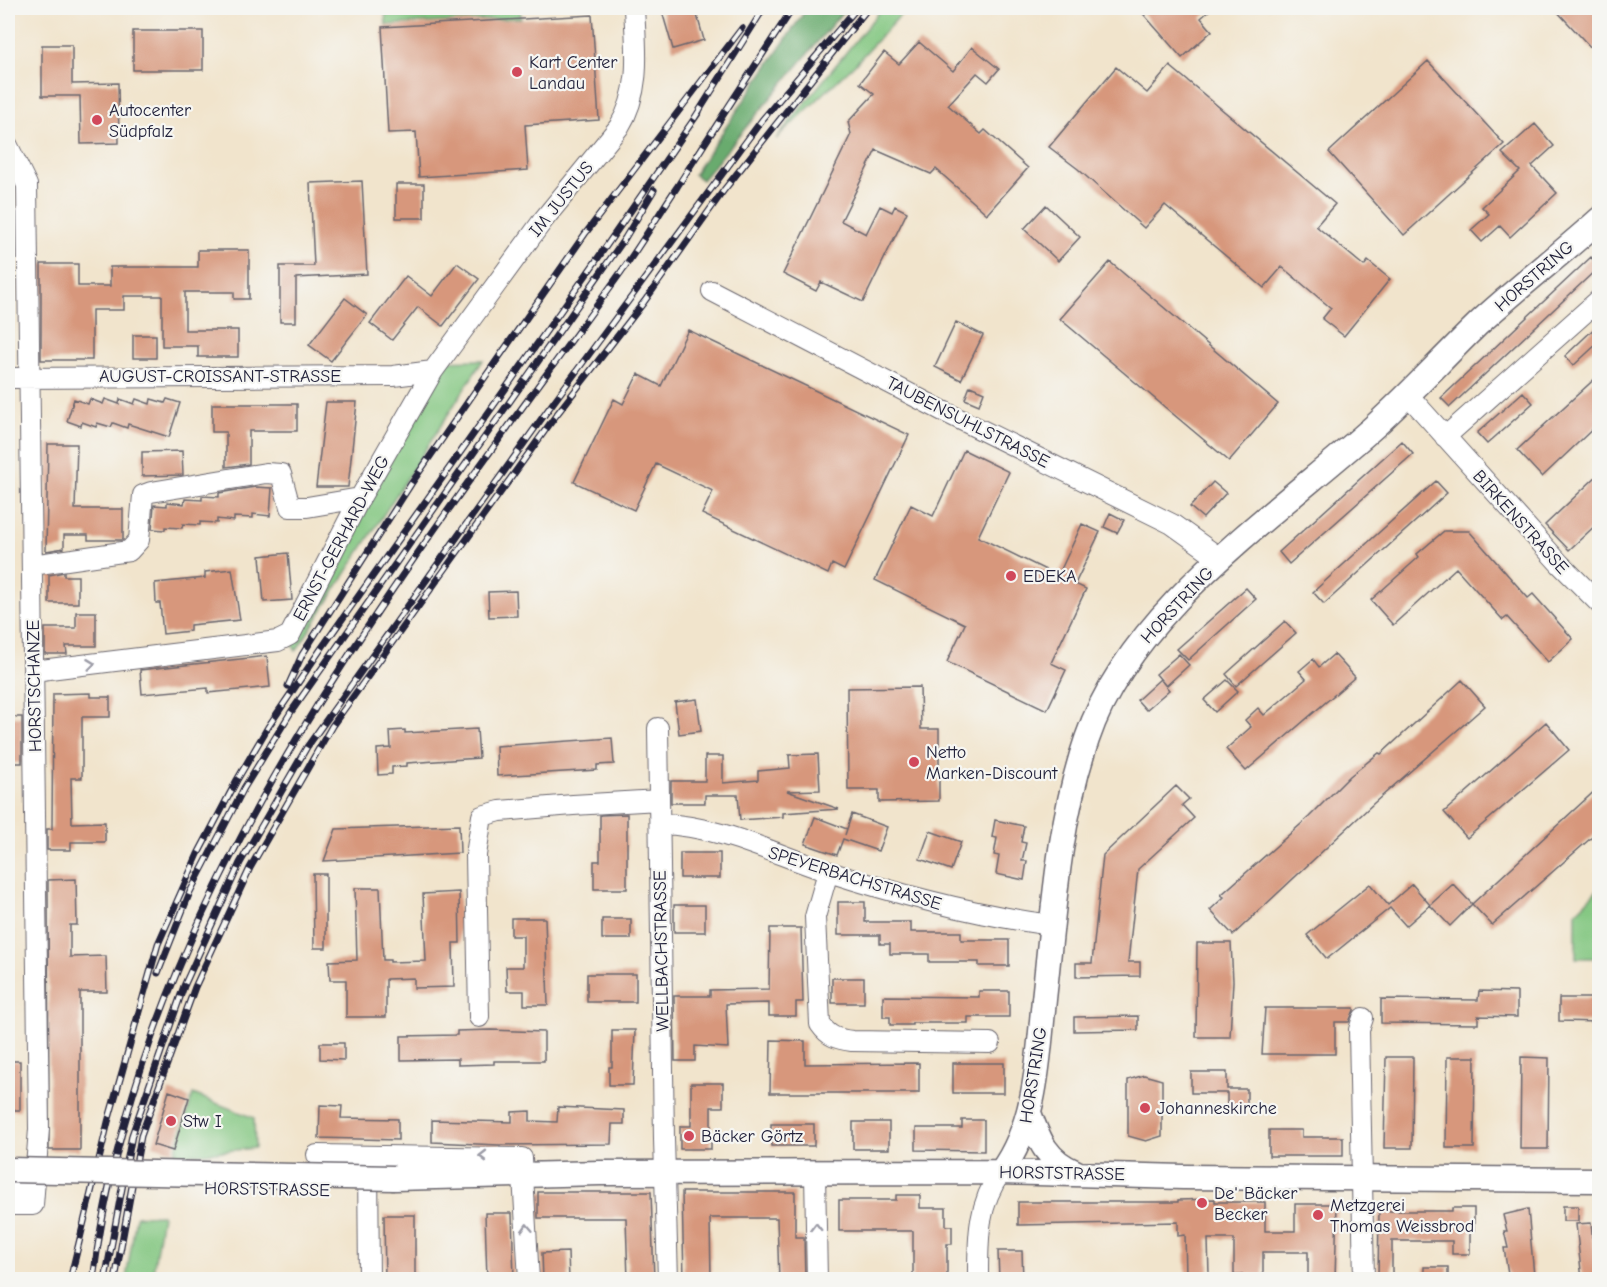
<svg xmlns="http://www.w3.org/2000/svg" width="1607" height="1287" viewBox="0 0 1607 1287" font-family="'Comic Neue',sans-serif">
<style>
.green{fill:#82c680;stroke:#52745e;stroke-width:1.5}
.forest{fill:#69ab6e;stroke:#466654;stroke-width:1.5}
.building{fill:#d7977b}
.lines{fill:none;stroke-linecap:round;stroke-linejoin:round}
.minor-casing{stroke:#6a666e;stroke-width:22}
.tertiary-casing{stroke:#6a666e;stroke-width:27}
.minor{stroke:#fff;stroke-width:20}
.tertiary{stroke:#fff;stroke-width:24}
.rail-casing{stroke:#22223b;stroke-width:7}
.rail{stroke:#f6f6f2;stroke-width:4.5;stroke-dasharray:14;stroke-linecap:butt}
.tertiary-bridge-casing{stroke:#6a666e;stroke-width:27;stroke-linecap:butt}
.tertiary-bridge{stroke:#fff;stroke-width:24}
.oneway{stroke:#9c9ca7}
.poi-dot{fill:#d1495b;stroke:#f6f6f2;stroke-width:2}
.labels{text-anchor:middle;stroke-width:4.5;stroke-linejoin:round;paint-order:stroke}
.poi-label{font-size:18px;fill:#22223b;stroke:#f6f6f2;text-anchor:start}
.street-label{font-size:18px;fill:#22223b;stroke:#f6f6f2}
</style>
<rect width="100%" height="100%" fill="#f6f6f2"/>
<filter id="ink" filterUnits="userSpaceOnUse"><feTurbulence type="fractalNoise" baseFrequency=".0167" numOctaves="2"/><feDisplacementMap in="SourceGraphic" scale="12" xChannelSelector="R" yChannelSelector="G"/><feConvolveMatrix kernelMatrix="1 2 1 2 8 2 1 2 1" color-interpolation-filters="sRGB"/></filter>
<filter id="wash" filterUnits="userSpaceOnUse"><feTurbulence type="fractalNoise" baseFrequency=".008" numOctaves="4" result="noise"/><feDisplacementMap in="SourceGraphic" scale="24" xChannelSelector="R" yChannelSelector="G"/><feGaussianBlur stdDeviation="1.35" result="paint"/><feColorMatrix in="noise" values="0 0 0 0 0 0 0 0 0 0 0 0 0 0 0 0 0 1.4 0 .05"/><feComposite in="paint" operator="in"/></filter>
<g filter="url(#wash)">
<rect width="100%" height="100%" fill="#f1e4cc"/>
<path class="green" d="M385 8H520L521 18 386 25Z
M882 8H907L856 63 776 139Z
M483 360 296 651 290 641 429 361Z
M1599 888V958H1576V912Z
M193 1094 254 1118 255 1148 174 1156Z
M162 1215 152 1279H126L136 1216Z"/>
<path class="forest" d="M807 8H846L702 180 694 174Z"/>
<g id="blocks">
<path class="building" d="M661 8H695L704 40 673 49Z
M1138 8H1212L1201 18 1212 31 1182 58Z
M1554 8H1599V44L1593 50Z
M592 15 599 120 525 125 528 170 419 177 416 132 388 133 382 27Z
M133 31H203V70H133Z
M919 42 953 71 972 47 999 69 988 82 977 73 948 105 981 134 985 130 1028 168 987 214 936 169 931 174 876 150 841 221 866 234 880 206 892 212 895 206 907 212 863 302 821 282 816 291 783 274 851 134 848 122 874 94 860 83 884 52 899 64Z
M42 45H72V84L118 83 119 143 81 144 80 96H42Z
M1428 61 1504 144 1404 235 1329 152Z
M1170 66 1335 204 1316 226 1364 266 1368 261 1390 279 1344 336 1322 319 1331 308 1282 267 1264 288 1165 205 1144 228 1078 169 1049 147 1116 67 1147 93Z
M1535 124 1554 146 1532 166 1557 193 1510 237 1500 226 1482 242 1471 230 1489 214 1482 207 1520 171 1502 153Z
M362 181 367 274 296 278V322H280V266H314L310 183Z
M396 184H424V218H396Z
M1046 205 1080 237 1058 261 1024 229Z
M198 250H249V299H234V292H185V330H238V357H198V346H162V296H124V310H92V360H41V264H78V286H110V267H198Z
M1591 257 1599 267 1450 407 1441 398Z
M1110 262 1278 404 1229 461 1060 319Z
M457 263 479 279 443 326 418 307 392 340 370 323 406 276 432 296Z
M345 298 367 315 331 361 309 345Z
M956 322 983 335 961 380 935 367Z
M1599 324V342L1573 366 1565 356Z
M688 330 909 435 844 570 832 564 828 574 702 514 713 491 656 464 634 510 574 482 614 399 623 404 638 374 661 386Z
M133 335H156V358H133Z
M1599 375V423L1542 477 1517 450Z
M970 386 984 392 979 405 965 399Z
M1523 392 1533 403 1487 444 1477 433Z
M74 399 88 404 90 399 103 404 105 399 119 404 120 399 134 404 136 399 150 404 151 399 165 403 167 399 180 403 169 437 128 424 127 428 113 423 111 427 97 423 96 427 82 422 81 426 67 421Z
M326 402H357L348 487H316Z
M212 404H297V431H249V464L226 467V432H212Z
M1402 441 1413 454 1289 564 1279 552Z
M48 444H77L75 509H123V540H88V535H64V548L46 551Z
M964 450 1009 472 978 537 1058 576 1082 524 1100 532 1075 584 1086 589 1051 663 1066 670 1047 710 947 662 965 624 875 580 911 505 933 516Z
M182 451 183 475 142 476V452Z
M1599 474V522L1569 550 1545 525Z
M1436 481 1447 493 1324 604 1313 592Z
M1213 482 1226 493 1203 518 1190 507Z
M255 487 272 488 270 516 253 514V518L234 517V521L217 519V523L200 522V525L183 524 182 528 165 527V530L152 529 154 505 167 506V502L184 504 185 499 202 500V496L219 497V493Z
M1110 513 1124 520 1117 533 1104 527Z
M1444 531H1469L1528 598 1533 594 1573 639 1548 662 1507 617 1503 620 1456 568 1393 625 1371 600 1419 557 1417 554Z
M288 553 292 600 264 602 260 556Z
M232 569 240 620 190 625V631L163 634 160 603H156L155 583 205 578V572Z
M64 572V576H78V603H49V575Z
M1246 588 1256 599 1188 660 1177 649Z
M516 591 517 616 489 617 488 592Z
M76 612H96V646H66L67 654H45V628H76Z
M1285 621 1296 633 1236 686 1226 674Z
M1179 654 1189 665 1166 686 1156 674Z
M1334 654 1355 677 1246 771 1226 749 1251 727 1245 720 1258 708 1264 715 1306 679 1299 671 1313 659 1319 667Z
M267 656 270 687 208 693V688L142 694 140 670Z
M1160 679 1169 690 1146 710 1137 700Z
M1227 680 1238 691 1215 712 1204 700Z
M1462 680 1485 706 1374 803 1233 935 1210 910 1224 897 1221 895 1309 817 1350 776 1379 753 1381 754Z
M920 687 921 729H939V801L879 802V790H848L847 688Z
M91 693V697H110V717H82V778H71L72 823 105 822V842H71V850H47V829H52L53 694Z
M697 699 701 731 679 734 675 702Z
M8 717H22V763H8Z
M1546 722 1569 750 1467 838 1444 812Z
M477 729 479 758 407 763V766L392 767V774L378 775 377 749 391 748 390 731 405 730V733Z
M612 738 614 764 597 765V770L497 776 496 746Z
M818 754 820 790 787 791 839 809 783 813V817L740 820 738 795H705V803H671V781H705V756H723V783L758 780V771L790 768 789 755Z
M1176 786 1189 799 1182 805 1194 818 1138 869 1128 962H1140V976L1076 977V963H1092L1103 855Z
M1599 787V831L1492 925 1472 904Z
M627 814V889H594V861H600V815Z
M852 814 887 827 878 851 843 839 837 855 805 844 815 817 847 829 845 835Z
M995 820 1024 826 1021 842 1026 843 1022 861H1027L1024 880 996 874 999 856 994 855 997 838 992 837Z
M459 825 460 853 324 861 336 829Z
M930 831 961 842 951 870 920 859Z
M680 853H720V878H680Z
M313 874H326V948H314Z
M76 879 77 925H70V957L106 956 107 992H80V1150H49L48 880Z
M1370 884 1388 905 1412 884 1430 905 1406 926 1390 908 1327 959 1307 935Z
M1453 884 1472 904 1450 926 1430 905Z
M355 888H380L383 960H390V962L426 961 423 894 459 892 460 943H453L454 987 414 988V978L386 979V1017H346V980H330L329 961 357 960Z
M838 902H865V922H911V932H961V940H1009V966H979V962H929V954H890V944H880V935H838Z
M674 905H705V932H674Z
M511 918H545L548 1005H524V991H507L506 967H523V936H511Z
M602 919H631V939H602Z
M770 928H801L803 1002H796V1016H769V1003L726 1004 728 1048 695 1046V1061H675L674 996H710V990L769 989Z
M1197 943H1231L1233 981 1230 1037H1196Z
M587 974H636V1002H587Z
M832 978H864V1003H832Z
M979 991H1009V1017H968V1023H912V1025H890V1017H883V996L979 997Z
M1479 991 1517 992V1017L1478 1016V1024L1381 1023V999L1478 1000Z
M1559 998H1599V1022L1559 1021Z
M1265 1008H1354V1010L1349 1022H1335V1054H1262Z
M1138 1016V1030L1074 1031V1017Z
M491 1030 544 1032V1061H494V1064L458 1065V1059L401 1060V1036L457 1035V1031Z
M612 1030H635L633 1085H609V1067H612Z
M771 1040 805 1041V1064L919 1063V1093H770Z
M320 1043H344V1060L320 1059Z
M1386 1057H1413L1412 1148H1384Z
M1447 1057H1475L1474 1148H1446Z
M1521 1057 1549 1058 1548 1149H1520Z
M8 1061H20V1110H8Z
M953 1063H1004V1093H953Z
M1191 1072H1227V1089H1247V1108H1227V1093H1191Z
M1144 1075 1162 1080V1136L1146 1141 1128 1136V1080Z
M691 1083H723V1107H711V1149H680V1126H691Z
M169 1091 189 1098 173 1151 153 1145Z
M320 1105 342 1106 341 1118 398 1119V1140L319 1138Z
M558 1107 624 1110V1124H612L611 1144 499 1145 432 1142V1120L512 1122V1112L530 1111V1121L557 1122Z
M962 1120H984V1151L916 1150V1128H962Z
M853 1122H889V1149H853Z
M771 1124H814V1146H771Z
M1269 1130H1302V1137H1343V1156H1269Z
M538 1192H651L654 1280H628L626 1218H538Z
M682 1192H795V1237H804L805 1280H779L777 1218H710L711 1280H684Z
M896 1195H920V1208H946V1226H952V1244H947V1280H913V1231H839V1200H896Z
M1215 1199V1202H1265V1231H1295V1204H1337L1335 1280H1308V1252H1263V1275H1234V1239H1208L1209 1275H1186L1185 1235 1178 1236V1222L1018 1225V1202H1178V1200Z
M1563 1206H1578V1221H1563Z
M1452 1208H1474V1231H1470V1254H1452V1241H1392V1280H1378L1379 1211H1452Z
M1528 1209 1534 1276 1533 1280H1509L1504 1248H1508L1504 1231H1507L1503 1215Z
M485 1213H512L514 1280H487Z
M384 1215H415V1280H385Z
M1591 1223 1597 1280H1582L1576 1224Z
M998 1251H1022L1023 1280H999Z
M568 1252 569 1280H543L542 1253Z
M1424 1267H1448V1280H1424Z"/>
</g>
</g>
<g filter="url(#ink)">
<use href="#blocks" fill-opacity="0" stroke="#6a666e" stroke-width="1.5"/>
<g class="lines">
<defs>
<path id="minor" d="M8 146 27 185 39 1129 33 1205H8
M712 291 943 411 1172 524 1221 559
M8 378 393 376 433 371
M1408 395 1560 564 1600 604
M1445 437 1600 299
M32 565 129 551 139 540 143 495 151 492 266 473 281 474 290 507H307L360 498
M33 671 278 641 290 635 360 498 433 371 544 219 619 127C642 90 636 49 634 8
M658 728 664 1139 668 1280
M660 824C717 825 772 853 826 871 900 895 975 915 1052 925
M828 872 815 917 820 1024C829 1037 837 1039 852 1041L990 1043
M479 1017 476 855 482 816 500 811 573 805 659 800
M1363 1018 1359 1030 1364 1280
M317 1155 522 1158 529 1280
M368 1162 369 1280
M815 1174 817 1280
M978 1280C978 1241 977 1205 1001 1172"/>
<path id="tertiary" d="M1029 1113C1039 1140 1046 1160 1075 1172
M1001 1172C1039 1120 1038 1052 1045 990 1054 907 1059 820 1087 739 1131 609 1278 513 1377 424 1412 392 1444 357 1478 324 1517 288 1560 255 1600 219
M394 1178 600 1173 1001 1172 1183 1177 1600 1180
M8 1186H31"/>
</defs>
<use href="#minor" class="minor-casing"/>
<use href="#tertiary" class="tertiary-casing"/>
<use href="#minor" class="minor"/>
<use href="#tertiary" class="tertiary"/>
<defs>
<path id="rail" d="M694 119 764 8
M288 686 302 655 411 484 476 390 585 234 742 28
M158 973 190 892 244 788 291 712 625 238 654 190
M70 1280 108 1122 158 944 198 854 237 780 268 727 321 649 591 268 699 112
M93 1280C141 896 397 582 616 279 638 249 657 217 677 187 715 127 754 67 793 8
M105 1280 132 1135 184 986 240 863 307 747 550 407 762 120 857 8
M115 1280 141 1136 195 987 250 868 332 726 557 414 644 302 724 190 868 8"/>
</defs>
<use href="#rail" class="rail-casing"/>
<use href="#rail" class="rail"/>
<defs>
<path id="tertiary-bridge" d="M11 1170 394 1178"/>
</defs>
<use href="#tertiary-bridge" class="tertiary-bridge-casing"/>
<use href="#tertiary-bridge" class="tertiary-bridge"/>
</g>
<defs><path id="oneway-chevron" d="M-2-3.5L2.5 0L-2 3.5" fill="none" stroke-width="1.6" stroke-linecap="round" stroke-linejoin="round" transform="scale(1.5)"/></defs>
<g class="oneway">
<use href="#oneway-chevron" transform="translate(91 664) rotate(-7)"/>
<use href="#oneway-chevron" transform="translate(483 1156) rotate(180)"/>
<use href="#oneway-chevron" transform="translate(816 1227) rotate(-91)"/>
<use href="#oneway-chevron" transform="translate(527 1228) rotate(-93)"/>
</g>
</g>
<g class="poi-dot">
<circle cx="517" cy="72" r="6"/>
<circle cx="97" cy="120" r="6"/>
<circle cx="1011" cy="576" r="6"/>
<circle cx="914" cy="762" r="6"/>
<circle cx="1145" cy="1108" r="6"/>
<circle cx="171" cy="1121" r="6"/>
<circle cx="689" cy="1136" r="6"/>
<circle cx="1202" cy="1203" r="6"/>
<circle cx="1318" cy="1215" r="6"/>
</g>
<g class="labels">
<g class="poi-label">
<text x="529" y="68">Kart Center<tspan x="529" dy="21">Landau</tspan></text>
<text x="109" y="116">Autocenter<tspan x="109" dy="21">Südpfalz</tspan></text>
<text x="1023" y="582">EDEKA</text>
<text x="926" y="758">Netto<tspan x="926" dy="21">Marken-Discount</tspan></text>
<text x="1157" y="1114">Johanneskirche</text>
<text x="183" y="1127">Stw I</text>
<text x="701" y="1142">Bäcker Görtz</text>
<text x="1214" y="1199">De' Bäcker<tspan x="1214" dy="21">Becker</tspan></text>
<text x="1330" y="1211">Metzgerei<tspan x="1330" dy="21">Thomas Weissbrod</tspan></text>
</g>
<g class="street-label">
<text transform="translate(561 199) rotate(-51)" y="6">IM JUSTUS</text>
<text transform="translate(1534 276) rotate(-41)" y="6">HORSTRING</text>
<text x="220" y="382">AUGUST-CROISSANT-STRASSE</text>
<text transform="translate(968 422) rotate(27)" y="6">TAUBENSUHLSTRASSE</text>
<text transform="translate(1521 522) rotate(48)" y="6">BIRKENSTRASSE</text>
<text transform="translate(341 538) rotate(-62)" y="6">ERNST-GERHARD-WEG</text>
<text transform="translate(1177 605) rotate(-47)" y="6">HORSTRING</text>
<text transform="translate(34 686) rotate(-91)" y="6">HORSTSCHANZE</text>
<text transform="translate(855 878) rotate(17)" y="6">SPEYERBACHSTRASSE</text>
<text transform="translate(661 951) rotate(-91)" y="6">WELLBACHSTRASSE</text>
<text transform="translate(1033 1075) rotate(-81)" y="6">HORSTRING</text>
<text transform="translate(1062 1173) rotate(1)" y="6">HORSTSTRASSE</text>
<text transform="translate(267 1189) rotate(1)" y="6">HORSTSTRASSE</text>
</g>
</g>
<rect width="1607" height="1287" fill="none" stroke="#f6f6f2" stroke-width="30"/>
</svg>
